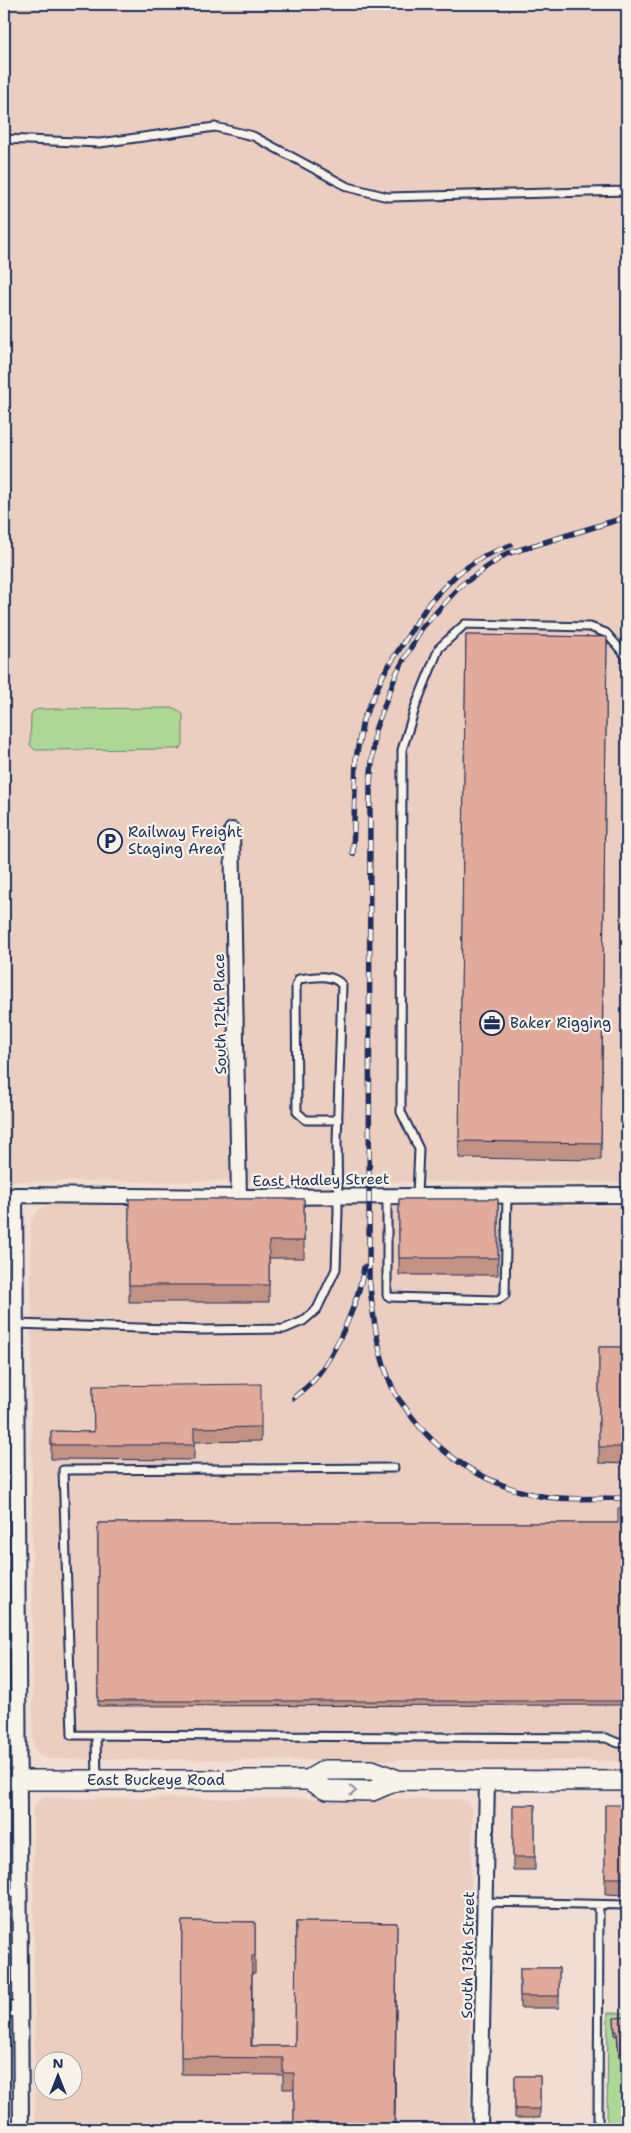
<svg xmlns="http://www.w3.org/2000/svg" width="631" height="2133" viewBox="0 0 631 2133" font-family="'Shantell Sans',sans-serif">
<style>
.built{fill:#eccec1;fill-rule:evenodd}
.green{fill:#add794;stroke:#648379}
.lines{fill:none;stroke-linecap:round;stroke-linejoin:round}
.lane-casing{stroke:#1b2f5e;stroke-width:11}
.street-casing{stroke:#1b2f5e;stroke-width:18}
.secondary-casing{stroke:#1b2f5e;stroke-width:22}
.lane{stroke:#f7f3e8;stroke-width:7}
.street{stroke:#f7f3e8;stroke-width:14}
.secondary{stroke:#f7f3e8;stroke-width:19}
.rail-casing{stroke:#1b2f5e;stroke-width:5.5}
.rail{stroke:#f7f3e8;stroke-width:4;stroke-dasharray:11;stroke-linecap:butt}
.wall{fill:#c29285;stroke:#1b2f5e}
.building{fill:#e2aa9b;stroke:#1b2f5e}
.oneway{stroke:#8991a3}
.labels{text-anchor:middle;stroke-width:4.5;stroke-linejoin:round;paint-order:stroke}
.poi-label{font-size:15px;fill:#1b2f5e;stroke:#f7f3e8;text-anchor:start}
.street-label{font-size:15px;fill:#1b2f5e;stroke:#f7f3e8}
</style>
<rect width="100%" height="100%" fill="#f1ddd1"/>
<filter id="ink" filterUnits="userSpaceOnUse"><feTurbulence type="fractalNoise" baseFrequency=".02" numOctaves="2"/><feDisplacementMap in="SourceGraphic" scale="10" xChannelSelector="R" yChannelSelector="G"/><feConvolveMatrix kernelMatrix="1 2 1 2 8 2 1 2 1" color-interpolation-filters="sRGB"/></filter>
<g filter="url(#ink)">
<path class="built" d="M4 4H627V1182L7 1181 4 1185V1481Z
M49 1205 627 1206V1761L48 1759 38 1754 33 1744 31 1221 38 1210Z
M44 1798 459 1799 467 1802 472 1809 469 2129H35L33 1809 37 1802ZM42 2060H72V2090H42Z"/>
<path class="green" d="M174 708 181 712 183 715V745L179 749 35 750 30 745 31 715 33 711 39 709Z
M608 2013H627V2124H607Z"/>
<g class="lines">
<defs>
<path id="lane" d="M4 139 100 143 215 127 253 136 348 187 388 197 627 191
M417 1195 419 1149 401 1112 402 750 416 705 439 648 465 624 590 627 606 633 627 657
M387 1196V1295L390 1297 498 1300 505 1295 507 1195
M16 1324 199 1330 284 1329 303 1321 317 1309 336 1269 338 1211 337 1142 342 985C332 973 313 977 299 979L296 986 297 1112 306 1120H338
M4 1358 16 1359
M394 1468 63 1470 72 1735 606 1738 618 1743H627
M4 1645H18
M96 1735 97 1780
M4 1893H20
M486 1902 627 1905
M4 2125H21
M598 2129 599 1905"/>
<path id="street" d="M232 830 239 1197
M4 2009H20
M21 2129 15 1195 239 1197 627 1195
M480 2129 487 1781"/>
<path id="secondary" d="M4 1780H308L325 1770H372L398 1780 627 1781
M308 1780 326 1790 372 1791 398 1780"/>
</defs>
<use href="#lane" class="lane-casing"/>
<use href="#street" class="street-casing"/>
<use href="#secondary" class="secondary-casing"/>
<use href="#lane" class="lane"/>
<use href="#street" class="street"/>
<use href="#secondary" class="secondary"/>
<defs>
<path id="rail" d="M627 517 506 554 460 586 422 628 397 672 375 730 370 784 369 1277C373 1316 377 1355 394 1391 397 1398 403 1404 407 1410 437 1454 484 1484 536 1495 561 1501 601 1498 627 1498
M353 854 356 758 363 720 384 673 429 603 457 574 484 556 511 545
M294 1398C300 1392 308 1387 314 1380 336 1353 359 1302 364 1267"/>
</defs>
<use href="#rail" class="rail-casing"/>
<use href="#rail" class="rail"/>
</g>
<path class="wall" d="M466 635 607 637 601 1160 459 1158Z
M129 1199H304V1258H269V1302H129Z
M399 1199H498V1275H399Z
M599 1347H627V1464L599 1463Z
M93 1386 261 1427V1441L194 1442V1460L51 1459V1431L94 1432Z
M627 1508V1724H621V1705L98 1706V1523H618Z
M513 1805H535V1870H513Z
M605 1805 625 1851H627V1895L605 1894Z
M182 1921 255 1922V1973H252V2046H295L296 1922 397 1923 395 2129H282V2122H294V2089H283V2075L181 2074Z
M520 1968H559V2008H520Z
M614 2018 627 2026V2056L619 2057 617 2035 615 2036Z
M515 2076H540V2118H515Z
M623 2082 627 2083V2116H622Z"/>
<path class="building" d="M466 635 607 637 601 1143 459 1141Z
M129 1199H304V1241H269V1285H129Z
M399 1199H498V1258H399Z
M599 1347H627V1447H599Z
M261 1384V1427L194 1428V1445H51V1431L94 1432 93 1386Z
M618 1508H627V1719H621V1701H98V1523H618Z
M513 1805H535V1857H513Z
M605 1805H625L624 1851H627V1878H605Z
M182 1921 255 1922V1956H252L251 2046H295L296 1922 397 1923 394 2129H282V2122H294V2073H283V2058L181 2057Z
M520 1968H559V1996H520Z
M627 2017V2052L619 2053 617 2031H615L614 2018Z
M515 2076H540V2109H515Z
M623 2082 627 2083V2107H622Z"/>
<defs><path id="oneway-chevron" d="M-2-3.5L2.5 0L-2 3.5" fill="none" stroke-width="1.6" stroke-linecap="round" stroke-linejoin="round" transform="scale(1.25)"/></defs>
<use class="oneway" href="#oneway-chevron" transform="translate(353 1791) rotate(1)"/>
</g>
<defs>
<symbol id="parking-ring" viewBox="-11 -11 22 22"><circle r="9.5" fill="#f7f3e8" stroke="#1b2f5e" stroke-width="1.5"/><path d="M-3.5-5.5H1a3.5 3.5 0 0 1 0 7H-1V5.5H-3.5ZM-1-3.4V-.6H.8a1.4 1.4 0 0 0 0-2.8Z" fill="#1b2f5e"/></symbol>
<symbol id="office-ring" viewBox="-11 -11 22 22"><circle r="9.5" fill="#f7f3e8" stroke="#1b2f5e" stroke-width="1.5"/><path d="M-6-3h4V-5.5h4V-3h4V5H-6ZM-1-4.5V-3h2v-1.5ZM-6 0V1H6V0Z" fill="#1b2f5e"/></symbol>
</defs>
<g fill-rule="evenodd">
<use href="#parking-ring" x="96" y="827" width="28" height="28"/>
<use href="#office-ring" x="478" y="1009" width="28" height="28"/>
</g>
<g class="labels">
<g class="poi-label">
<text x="128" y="837">Railway Freight<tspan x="128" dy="17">Staging Area</tspan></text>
<text x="510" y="1028">Baker Rigging</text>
</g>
<g class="street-label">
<text transform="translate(220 1014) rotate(-91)" y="5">South 12th Place</text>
<text transform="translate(321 1180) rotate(-1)" y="5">East Hadley Street</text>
<text x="156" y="1785">East Buckeye Road</text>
<text transform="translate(468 1955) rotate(-89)" y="5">South 13th Street</text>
</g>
</g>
<rect width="631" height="2133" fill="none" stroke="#f7f3e8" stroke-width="20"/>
<rect x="10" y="10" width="611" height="2113" fill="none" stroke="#1b2f5e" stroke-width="2" filter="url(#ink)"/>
<g transform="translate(58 2076)"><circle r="24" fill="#f7f3e8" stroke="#9fa5b1"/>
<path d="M0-4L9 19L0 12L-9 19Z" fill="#1b2f5e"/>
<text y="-8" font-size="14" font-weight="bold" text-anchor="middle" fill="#1b2f5e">N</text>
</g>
</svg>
